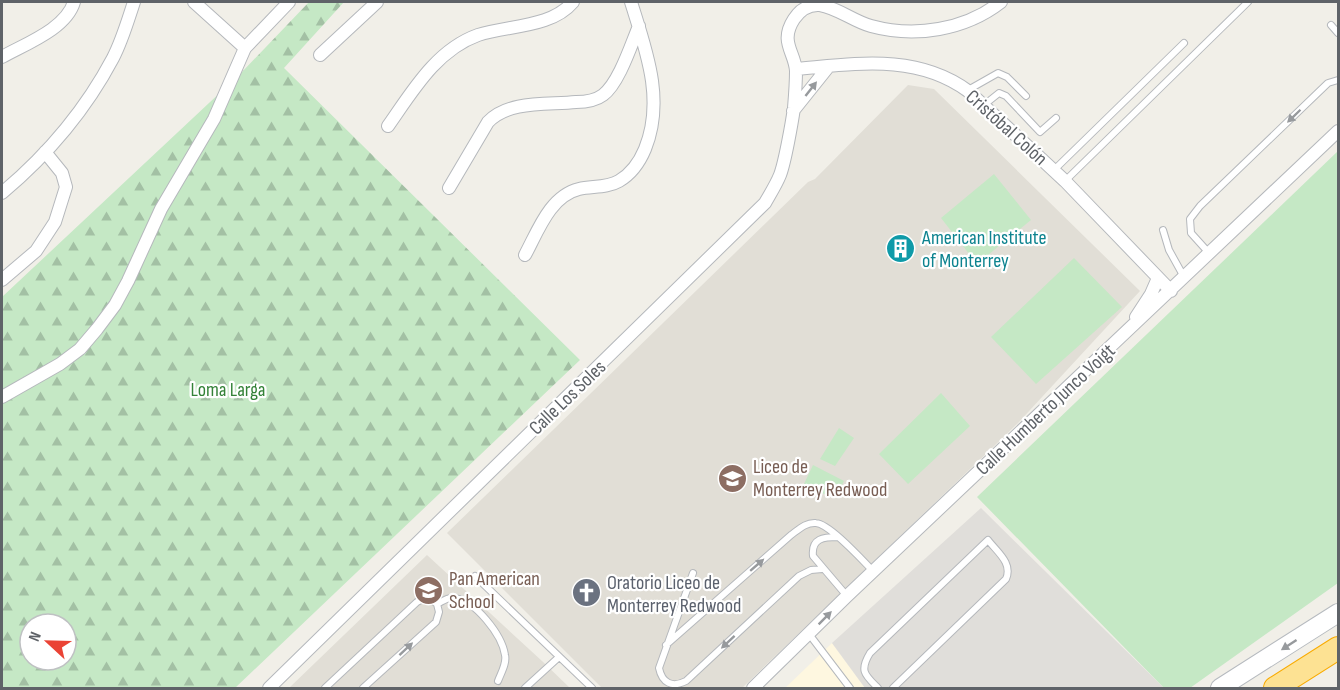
<svg xmlns="http://www.w3.org/2000/svg" width="1340" height="690" viewBox="0 0 1340 690" font-family="'Sofia Sans Condensed',sans-serif">
<style>
.commercial{fill:#fef7e0}
.industrial{fill:#e0deda}
.education{fill:#e1ded6}
.green{fill:#c5e8c5}
.forest{fill:url(#forest-firs);fill-rule:evenodd}
.lines{fill:none;stroke-linecap:round;stroke-linejoin:round}
.lane-casing{stroke:#b5b8bc;stroke-width:8}
.street-casing{stroke:#b5b8bc;stroke-width:14}
.secondary-casing{stroke:#b6babf;stroke-width:20}
.highway-casing{stroke:#f9ab00;stroke-width:24}
.lane{stroke:#fff;stroke-width:6}
.street{stroke:#fff;stroke-width:12}
.secondary{stroke:#fff;stroke-width:18}
.highway{stroke:#fde293;stroke-width:22}
.oneway{fill:#979a9d}
.labels{text-anchor:middle;stroke-width:4.5;stroke-linejoin:round;paint-order:stroke}
.street-label{font-size:20px;fill:#5f6368;stroke:#fff}
.culture-label{font-size:20px;fill:#0d838f;stroke:#fff;text-anchor:start}
.park-label{font-size:20px;fill:#348238;stroke:#fff}
.education-label{font-size:20px;fill:#785e54;stroke:#fff;text-anchor:start}
.worship-label{font-size:20px;fill:#5b616d;stroke:#fff;text-anchor:start}
</style>
<defs>
<pattern id="forest-firs" width="22" height="20" patternUnits="userSpaceOnUse" patternTransform="scale(1.5)"><rect width="22" height="20" fill="#c5e8c5"/><path d="M5 1l3.5 6h-7zM16 11l3.5 6h-7z" fill="#a3c0a4"/></pattern>
</defs>
<rect width="100%" height="100%" fill="#f1efe8"/>
<path class="commercial" d="M832 643 865 688H785Z"/>
<path class="industrial" d="M981 508 1164 688H865L832 643Z"/>
<path class="education" d="M908 85 934 89 1140 291 1018 423 742 688H602L447 533 808 182 815 179Z
M427 555 542 661 570 688H289Z"/>
<path class="green" d="M1338 151V583L1190 688H1164L977 497Z
M994 174 1031 220 977 264 941 218Z
M1074 258 1122 307 1036 384 991 337Z
M941 393 970 426 908 484 879 454Z
M839 428 854 438 835 466 820 459Z
M813 465 844 481 835 498 803 486Z"/>
<path class="forest" d="M309 2H344L284 68 580 360 235 688H2V297L241 73ZM30 624H66V660H30Z"/>
<g class="lines">
<defs>
<path id="lane" d="M1331 25 1338 33
M968 90 998 73 1007 77 1026 96
M984 105 999 93 1006 96 1040 132 1056 118
M1054 170 1184 43
M1065 181 1248 2
M1163 230 1169 250 1184 277
M1209 253 1191 233 1190 219 1200 206 1328 83 1338 80
M838 537C824 537 811 538 813 556L847 596
M693 573 659 668C662 683 672 688 686 681L799 576 811 570 822 569
M475 576 592 688
M437 604C443 601 447 597 454 598 475 600 502 635 505 655 507 663 501 673 498 681
M809 634 850 688
M666 645 791 535C798 530 806 522 816 523 830 524 863 561 874 572
M325 688 417 602C425 597 430 598 437 604L439 612 436 622 363 688
M525 688 559 657
M878 688C865 675 859 671 870 653L988 540C997 552 1013 563 1006 579L893 688"/>
<path id="street" d="M194 2 245 48
M320 55 377 2
M2 57C25 44 66 29 74 2
M796 69C855 64 916 53 968 91L1065 181 1171 291
M793 111 829 66
M388 126C412 92 436 50 478 35 508 25 551 28 573 2
M449 188 488 122C509 100 548 105 576 102 585 102 595 101 603 95 619 83 631 45 639 26
M2 193C46 156 86 109 113 58 122 41 128 20 134 2
M525 255C538 231 550 196 579 189 592 186 607 188 619 181 631 174 640 161 645 149 665 100 646 50 631 2
M2 280 36 251 55 222 66 187 62 173 45 152
M1136 317 1151 294 1158 278
M2 397 60 364 80 349 97 329 115 305 128 281 161 209 214 119 245 48 289 2
M269 688 765 203C770 194 776 185 780 175 785 162 792 122 794 108 795 96 796 83 796 71 795 52 779 42 794 19 800 10 808 4 820 5 838 8 853 21 871 26 915 38 965 30 1001 2
M753 688 847 596 1338 131"/>
<path id="secondary" d="M1220 688 1338 613"/>
<path id="highway" d="M1275 688 1338 648"/>
</defs>
<use href="#lane" class="lane-casing"/>
<use href="#street" class="street-casing"/>
<use href="#secondary" class="secondary-casing"/>
<use href="#highway" class="highway-casing"/>
<use href="#lane" class="lane"/>
<use href="#street" class="street"/>
<use href="#secondary" class="secondary"/>
<use href="#highway" class="highway"/>
</g>
<defs><path id="oneway-solid" d="M-6-.8H1V-3.2L6.5 0L1 3.2V.8H-6Z" transform="scale(1.5)"/></defs>
<g class="oneway">
<use href="#oneway-solid" transform="translate(811 89) rotate(-52)"/>
<use href="#oneway-solid" transform="translate(1294 116) rotate(136)"/>
<use href="#oneway-solid" transform="translate(757 565) rotate(-41)"/>
<use href="#oneway-solid" transform="translate(825 618) rotate(-45)"/>
<use href="#oneway-solid" transform="translate(728 642) rotate(137)"/>
<use href="#oneway-solid" transform="translate(1289 645) rotate(147)"/>
<use href="#oneway-solid" transform="translate(406 649) rotate(-43)"/>
</g>
<defs>
<symbol id="building-disc" viewBox="-11 -11 22 22"><circle r="9.5" fill="#0f9aa8" stroke="#fff"/><path d="M-4-6H4V6H1V3H-1V6H-4ZM-2.5-4.3h1.7v1.8h-1.7ZM.8-4.3h1.7v1.8H.8ZM-2.5-1h1.7V.8h-1.7ZM.8-1h1.7V.8H.8Z" fill="#fff"/></symbol>
<symbol id="university-disc" viewBox="-11 -11 22 22"><circle r="9.5" fill="#8d6e63" stroke="#fff"/><path d="M0-5L7-2L0 1L-7-2ZM-4 1L0 2.5L4 1V4Q0 6-4 4Z" fill="#fff"/></symbol>
<symbol id="school-disc" viewBox="-11 -11 22 22"><circle r="9.5" fill="#8d6e63" stroke="#fff"/><path d="M0-5L7-2L0 1L-7-2ZM-4 1L0 2.5L4 1V4Q0 6-4 4Z" fill="#fff"/></symbol>
<symbol id="church-disc" viewBox="-11 -11 22 22"><circle r="9.5" fill="#6b7280" stroke="#fff"/><path d="M-1.2-6h2.4v3.5h3.3v2.4h-3.3V6h-2.4V-.1h-3.3v-2.4h3.3Z" fill="#fff"/></symbol>
</defs>
<g fill-rule="evenodd">
<use href="#building-disc" x="884" y="232" width="33" height="33"/>
<use href="#university-disc" x="716" y="462" width="33" height="33"/>
<use href="#school-disc" x="412" y="574" width="33" height="33"/>
<use href="#church-disc" x="570" y="576" width="33" height="33"/>
</g>
<g class="labels">
<g class="street-label">
<text transform="translate(1007 127) rotate(42)" y="7">Cristóbal Colón</text>
<text transform="translate(567 397) rotate(-44)" y="7">Calle Los Soles</text>
<text transform="translate(1045 409) rotate(-43)" y="7">Calle Humberto Junco Voigt</text>
</g>
<g class="culture-label">
<text x="922" y="244">American Institute<tspan x="922" dy="23">of Monterrey</tspan></text>
</g>
<g class="park-label">
<text x="228" y="396">Loma Larga</text>
</g>
<g class="education-label">
<text x="753" y="473">Liceo de<tspan x="753" dy="23">Monterrey Redwood</tspan></text>
<text x="449" y="585">Pan American<tspan x="449" dy="23">School</tspan></text>
</g>
<g class="worship-label">
<text x="607" y="589">Oratorio Liceo de<tspan x="607" dy="23">Monterrey Redwood</tspan></text>
</g>
</g>
<rect width="1340" height="690" fill="none" stroke="#5f6368" stroke-width="6"/>
<g transform="translate(48 642) rotate(292)"><circle r="28" fill="#ffffff" stroke="#bfc1c3" stroke-width="1.5"/>
<path d="M0-4.5L10 22L0 15L-10 22Z" fill="#ea4335"/>
<text y="-9" font-size="16" font-weight="bold" text-anchor="middle" fill="#5f6368">N</text>
</g>
</svg>
